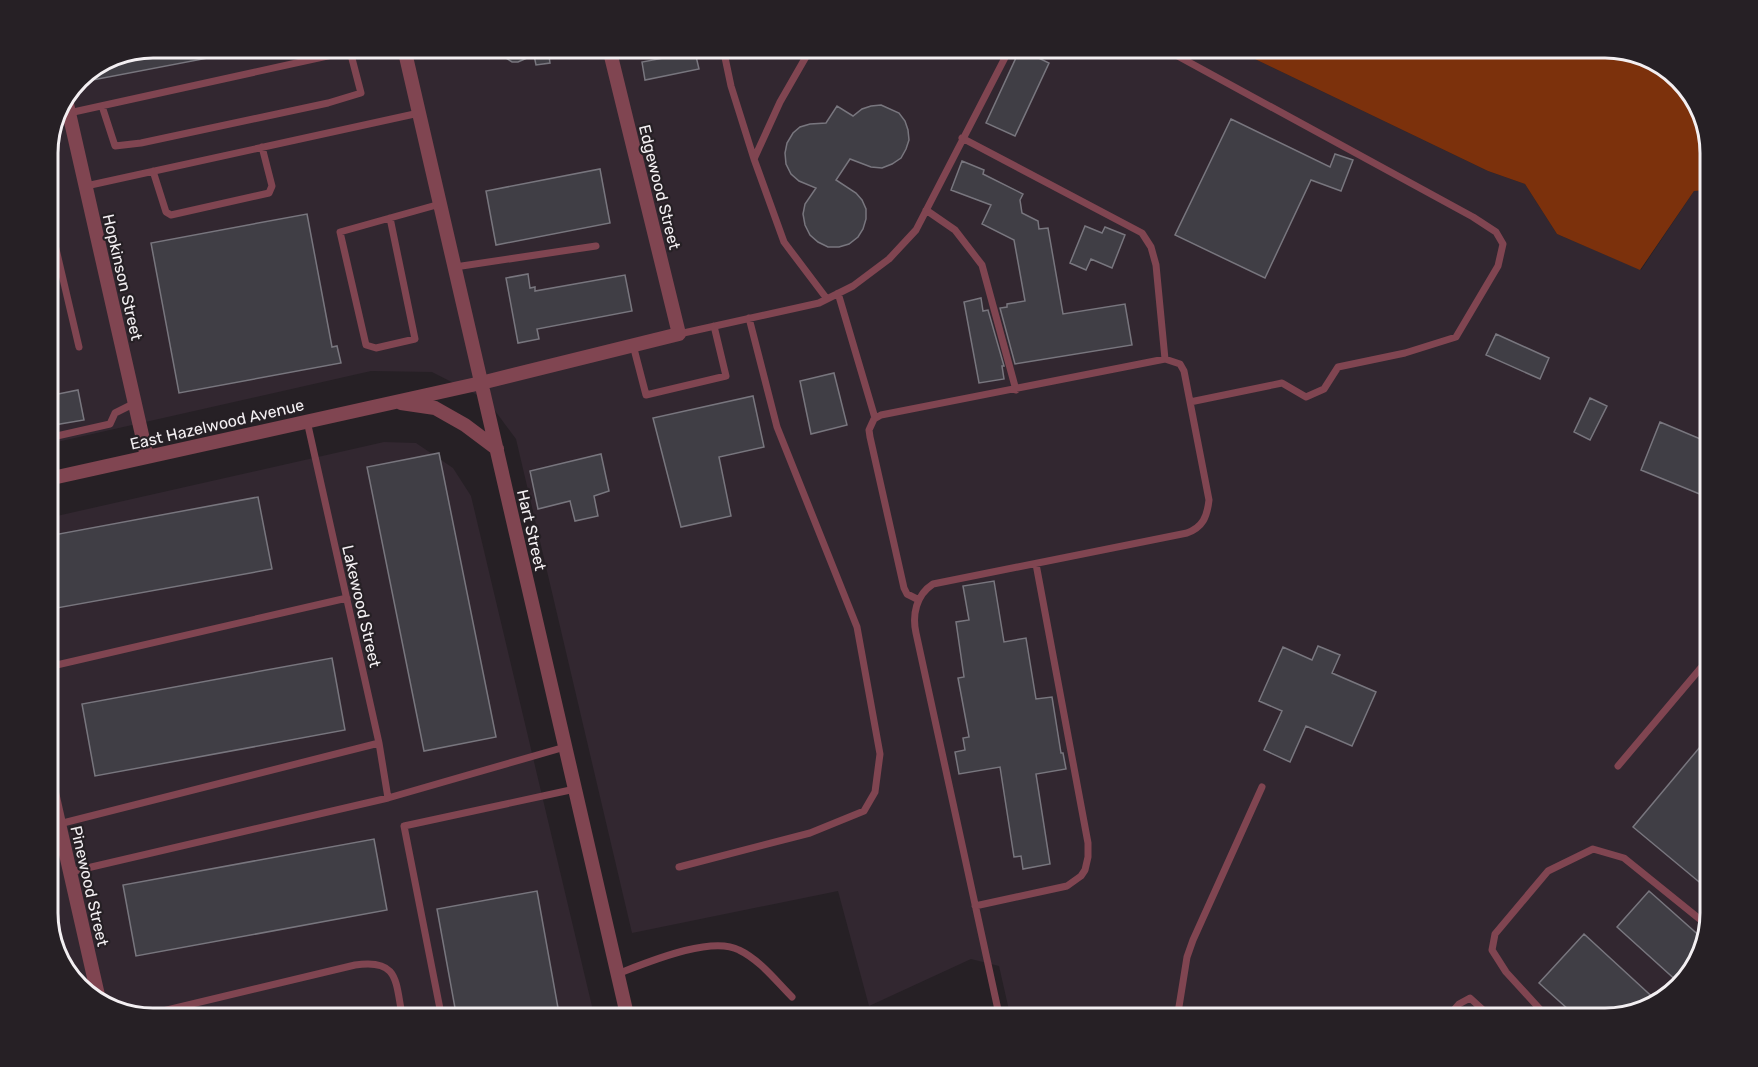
<svg xmlns="http://www.w3.org/2000/svg" width="1758" height="1067" viewBox="0 0 1758 1067" font-family="Rubik,sans-serif">
<style>
.built{fill:#322730}
.green{fill:#7c310c}
.water{fill:#133376}
.building{fill:#403e45;stroke:#78767e;stroke-width:1.5}
.lines{fill:none;stroke-linecap:round;stroke-linejoin:round}
.service{stroke:#804551;stroke-width:7}
.minor{stroke:#804551;stroke-width:14}
.labels{text-anchor:middle;stroke-width:4.5;stroke-linejoin:round;paint-order:stroke}
.street-label{font-size:16px;fill:#f3eff2;stroke:#262025}
.rim{fill:none;stroke:#f3eff2;stroke-width:3}
</style>
<rect width="100%" height="100%" fill="#262025"/>
<path class="built" d="M153 48H1232L1488 171 1525 184 1557 234 1641 270 1694 191 1710 190V914L1696 967 1657 1005 1605 1019H1011L999 966 971 959 869 1006 838 891 632 933 516 439 487 400 432 372 371 371 48 444V147L79 79 113 56Z
M384 442 416 443 453 468 471 496 595 1019H154L100 1005 62 967 48 920V518Z"/>
<path class="green" d="M1232 48H1604L1656 62 1698 109 1710 147V190L1694 191 1640 270 1557 234 1525 184 1488 171Z"/>
<path class="water" d="M1656 62 1696 100 1698 109Z"/>
<path class="building" d="M153 48H228L229 54 77 83 79 79 113 56Z
M490 48H550L548 49 550 63 536 65 534 55 518 62H512Z
M1020 49 1049 63 1015 136 986 123Z
M695 52 699 69 645 80 642 62Z
M881 105 899 113 905 121 908 130 909 140 906 149 901 158 892 164 882 168 871 167 850 159 836 180 856 193 862 200 866 209V219L863 229 858 237 849 244 839 247H828L818 242 810 235 805 225 803 214 805 204 816 188 799 181 791 174 786 164 785 153 787 143 793 133 800 127 810 124 826 123 837 106 853 116 862 109 871 106Z
M1231 119 1330 167 1335 154 1353 160 1341 191 1311 180 1265 278 1175 235Z
M962 161 984 170 983 174 1023 194 1020 200 1022 213 1038 221 1039 229 1048 228 1063 314 1125 304 1132 345 1015 364 1000 308 1007 307V304L1025 301 1014 240 982 224 991 205 951 190Z
M600 169 610 223 496 245 486 191Z
M307 214 332 347 337 346 341 363 179 393 151 243Z
M1085 226 1102 233 1105 227 1125 235 1112 268 1091 259 1086 270 1070 263Z
M528 274 530 288 535 287V291L625 275 632 311 537 329 539 339 518 343 506 278Z
M981 298 983 311 988 310 1004 366H1002L1004 379 979 383 964 302Z
M1496 334 1549 358 1540 379 1486 355Z
M834 373 847 425 811 434 800 381Z
M78 390 84 420 48 426V396Z
M753 396 764 447 719 457 731 516 681 527 653 418Z
M1590 398 1607 406 1590 440 1574 432Z
M1660 422 1710 443V475L1702 495 1641 470Z
M439 453 496 737 424 751 367 467Z
M601 454 609 491 594 496 598 516 575 521 570 501 538 509 530 471Z
M258 497 272 569 57 608 48 558V536Z
M994 581 1004 642 1026 638 1036 699 1052 697 1061 753H1063L1066 769 1036 774 1050 864 1023 869 1021 856 1014 857 1000 767 959 774 955 752 965 750 963 738 969 737 958 678 964 677 956 622 969 620 963 586Z
M1318 646 1340 655 1332 673 1376 692 1352 746 1306 726 1290 762 1264 750 1282 711 1259 701 1283 647 1312 660Z
M332 658 345 730 95 776 82 704Z
M1710 735V891L1633 827Z
M374 839 387 910 136 956 123 885Z
M537 891 560 1019H457L437 909Z
M1649 891 1703 939 1696 967 1679 983 1617 927Z
M1584 934 1659 1003 1657 1005 1605 1019H1579L1539 983Z"/>
<g class="lines">
<path class="service" d="M723 48 731 86 754 159
M811 48 780 102 754 159 784 242 827 299
M1163 48 1473 217 1496 232 1503 244 1498 266 1456 337 1405 353 1338 367 1324 389 1306 397 1282 383 1190 402
M102 106 115 146 141 143 328 103 361 93 350 51
M69 113 364 48
M962 138 1142 233 1151 247 1156 265 1165 359
M153 171 166 212 171 215 269 193 272 186 262 147
M86 186 419 113
M926 210 955 230 982 265 1016 390
M48 215 79 347
M390 218 415 339 376 348 366 345 340 232 440 204
M455 267 596 246
M838 293 875 418
M679 334 819 303 853 286 889 259 916 230 1010 48
M633 345 646 395 726 376 714 326
M307 421 379 743 388 798
M48 438 110 424 115 413 135 403
M919 600 907 594 904 588 870 437 869 430 874 419 881 415 1165 359 1180 364 1184 371 1209 500C1207 517 1203 527 1187 533L933 584C916 595 912 615 916 633L1000 1019
M48 667 347 598
M1618 766 1710 657
M59 824 379 743
M679 867 810 833 864 811 875 792 880 754 857 627 777 427 749 318
M70 872 388 798 565 747
M975 906 1067 886 1081 876 1085 870 1088 857V843L1036 564
M617 974C646 963 711 935 739 950 760 960 776 981 792 997
M142 1016 355 965C401 958 395 984 403 1019
M442 1019 404 826 575 789
M1177 1019 1187 957 1193 940 1262 787
M1446 1019 1459 1004 1470 998 1493 1019
M1549 1019 1506 972 1492 950 1495 934 1548 871 1593 849 1624 858 1707 925"/>
<path class="minor" d="M404 48 628 1019
M67 104 147 457
M401 403 435 408 465 425 497 449
M48 479 481 383 679 334 609 48
M48 775 100 1004"/>
</g>
<g class="labels">
<g class="street-label">
<text transform="translate(660 187) rotate(76)" y="6">Edgewood Street</text>
<text transform="translate(123 277) rotate(77)" y="6">Hopkinson Street</text>
<text transform="translate(217 424) rotate(-13)" y="6">East Hazelwood Avenue</text>
<text transform="translate(532 530) rotate(77)" y="6">Hart Street</text>
<text transform="translate(362 606) rotate(77)" y="6">Lakewood Street</text>
<text transform="translate(90 886) rotate(77)" y="6">Pinewood Street</text>
</g>
</g>
<path d="M0 0H1758V1067H0ZM153 58H1605A95 95 0 0 1 1700 153V913A95 95 0 0 1 1605 1008H153A95 95 0 0 1 58 913V153A95 95 0 0 1 153 58Z" fill="#262025" fill-rule="evenodd"/>
<path class="rim" d="M153 58H1605A95 95 0 0 1 1700 153V913A95 95 0 0 1 1605 1008H153A95 95 0 0 1 58 913V153A95 95 0 0 1 153 58Z"/>
</svg>
